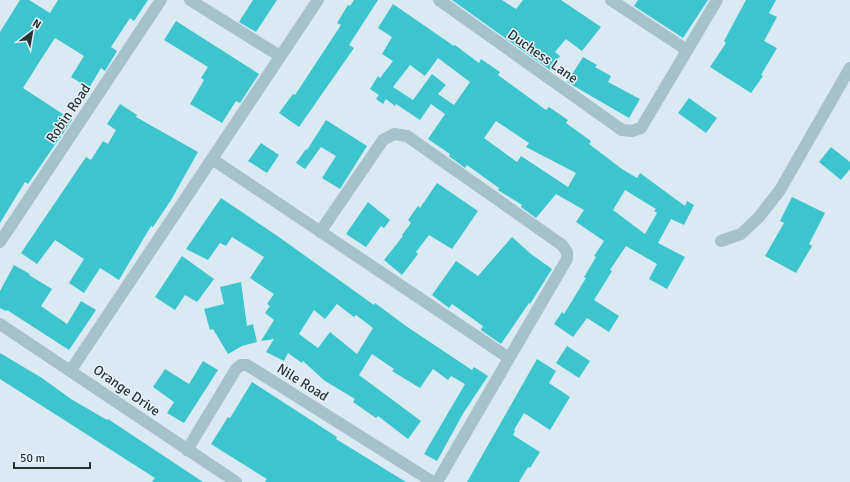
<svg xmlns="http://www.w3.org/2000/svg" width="850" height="482" viewBox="0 0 850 482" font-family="Signika,sans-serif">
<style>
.building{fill:#3cc5cf;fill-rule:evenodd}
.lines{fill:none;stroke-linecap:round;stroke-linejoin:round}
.minor{stroke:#a4c1cc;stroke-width:12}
.labels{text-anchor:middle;stroke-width:3;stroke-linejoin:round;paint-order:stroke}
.street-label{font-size:14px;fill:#273537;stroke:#e6f3fb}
</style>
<rect width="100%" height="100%" fill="#d9eaf3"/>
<path class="building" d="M20 0H29L50 13 58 0H148L134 21 130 18 111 47 117 51 105 71 101 68 89 88 71 77 84 56 55 38 40 61 23 88 72 120 28 184 25 182 0 223V32Z
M253 0H277L256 32 239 22Z
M354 0H378L349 45 354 48 299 127 279 113 293 94 295 95 341 25 337 23 348 5 350 6Z
M452 0H502L516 9 523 0H561L601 27 582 51 566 39 555 52 560 56 550 70Z
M638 0H708L683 38 634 6Z
M746 0H776L769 13 777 17 764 41 777 48 761 75 763 76 751 93 710 67 726 43 724 41Z
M393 4 454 46 455 45 479 63 481 59 500 72 498 75 546 110 549 107 568 120 566 123 591 141 589 144 622 169 637 178 640 173 685 206 687 201 694 205 684 225 671 219 658 243 685 257 667 289 649 279 657 264 626 246 610 270 612 271 594 300 619 316 609 332 587 318 573 337 554 324 562 312 564 314 586 278 584 277 596 257 594 256 604 241 576 222 584 210 556 194 536 218 521 207 522 205 498 190 499 188 467 165 465 168 449 156 450 154 428 139 445 114 431 104 420 120 396 104 395 106 386 99 383 104 376 99 379 95 370 89 378 76 380 78 393 61 382 54 392 37 378 28ZM438 58 470 82 454 105 438 94 446 85 432 74 413 100 393 87 410 65 425 76ZM496 121 529 143 526 147 576 173 568 187 521 156 517 162 484 138ZM625 190 656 209 654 211 657 213 645 234 613 210Z
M176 21 259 74 240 103 236 101 222 123 190 104 204 80 201 78 208 67 164 40Z
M583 57 597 65 595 67 611 76 608 82 640 99 629 118 567 82Z
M689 98 717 118 706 133 678 113Z
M120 104 137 115 136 117 198 152 171 200 153 227 151 226 119 280 100 268 84 293 69 283 84 259 55 240 37 264 21 253 86 157 91 160 103 141 108 144 116 130 107 124Z
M326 120 367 146 340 189 322 178 336 156 321 147 305 169 296 163 306 149 307 150Z
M261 143 279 155 267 173 248 161Z
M831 147 850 162V169L841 180 819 162Z
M437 183 478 211 452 249 429 235 416 252 418 254 402 275 384 260 403 236 402 235 411 223 408 220 418 206 420 208Z
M792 197 825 213 809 244 812 246 796 273 765 256 784 223 780 221Z
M221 198 276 235 374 305 375 303 406 326 472 370 474 367 488 376 464 412 437 461 424 454 465 384 451 376 448 380 433 369 420 388 392 371 394 369 372 354 359 375 421 421 408 439 378 416 376 418 353 402 355 399 325 381 303 361 302 363 288 353 284 361 266 352 274 339 261 341 274 320 265 313 270 306 267 304 274 294 250 278 264 257 232 237 226 246 220 243 208 260 186 249ZM337 304 354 317 356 315 373 328 357 354 330 332 318 348 299 334 314 310 325 319Z
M368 202 390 220 384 228 381 226 366 247 346 234Z
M512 237 531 254 552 269 530 304 529 303 501 344 481 330 483 326 452 304 449 308 432 295 456 261 478 276Z
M182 256 214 279 197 302 185 295 175 310 155 297Z
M14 265 30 274 29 275 52 289 41 306 67 324 81 301 96 310 69 350 7 310 6 311 0 308V291Z
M241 282 247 326 253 324 257 342 242 346 228 354 213 329 210 330 204 309 224 304 220 287Z
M567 346 590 361 579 378 556 363Z
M0 353 42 378 71 399 107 420 108 419 203 482H152L155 478 0 379Z
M537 359 556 371 549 383 570 397 550 430 524 413 514 430 515 431 513 435 540 452 530 468 528 467 519 482H467Z
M203 361 218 370 184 423 167 413 174 402 153 387 165 369 189 384Z
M252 382 337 437 336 439 406 482H265L267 479 211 444 228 417 230 418Z"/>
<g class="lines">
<path class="minor" d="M190 0 280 56
M439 0 622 130 632 131 641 128 717 0
M611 0 687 50
M212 159 509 358
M320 232 383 140 394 134 407 136 562 245 567 252V259L437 482
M721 241 741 234 759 217 780 190 850 68
M0 242 161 0
M0 324 236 482
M71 370 318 0
M187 450 236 369 241 365H247L433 482"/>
</g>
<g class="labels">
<g class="street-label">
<text transform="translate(543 56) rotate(35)" y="5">Duchess Lane</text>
<text transform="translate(68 113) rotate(-56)" y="5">Robin Road</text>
<text transform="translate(303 382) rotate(32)" y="5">Nile Road</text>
<text transform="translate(127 390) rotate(35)" y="5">Orange Drive</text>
</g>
</g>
<g transform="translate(32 32) rotate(31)" stroke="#e6f3fb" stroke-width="3" paint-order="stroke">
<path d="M0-3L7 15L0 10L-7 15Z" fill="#273537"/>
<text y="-6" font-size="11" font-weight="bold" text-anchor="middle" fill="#273537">N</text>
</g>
<path d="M14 462v6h76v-6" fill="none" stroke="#273537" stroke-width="2"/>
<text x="20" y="462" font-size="12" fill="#273537" stroke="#e6f3fb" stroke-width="3" paint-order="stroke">50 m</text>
</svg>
